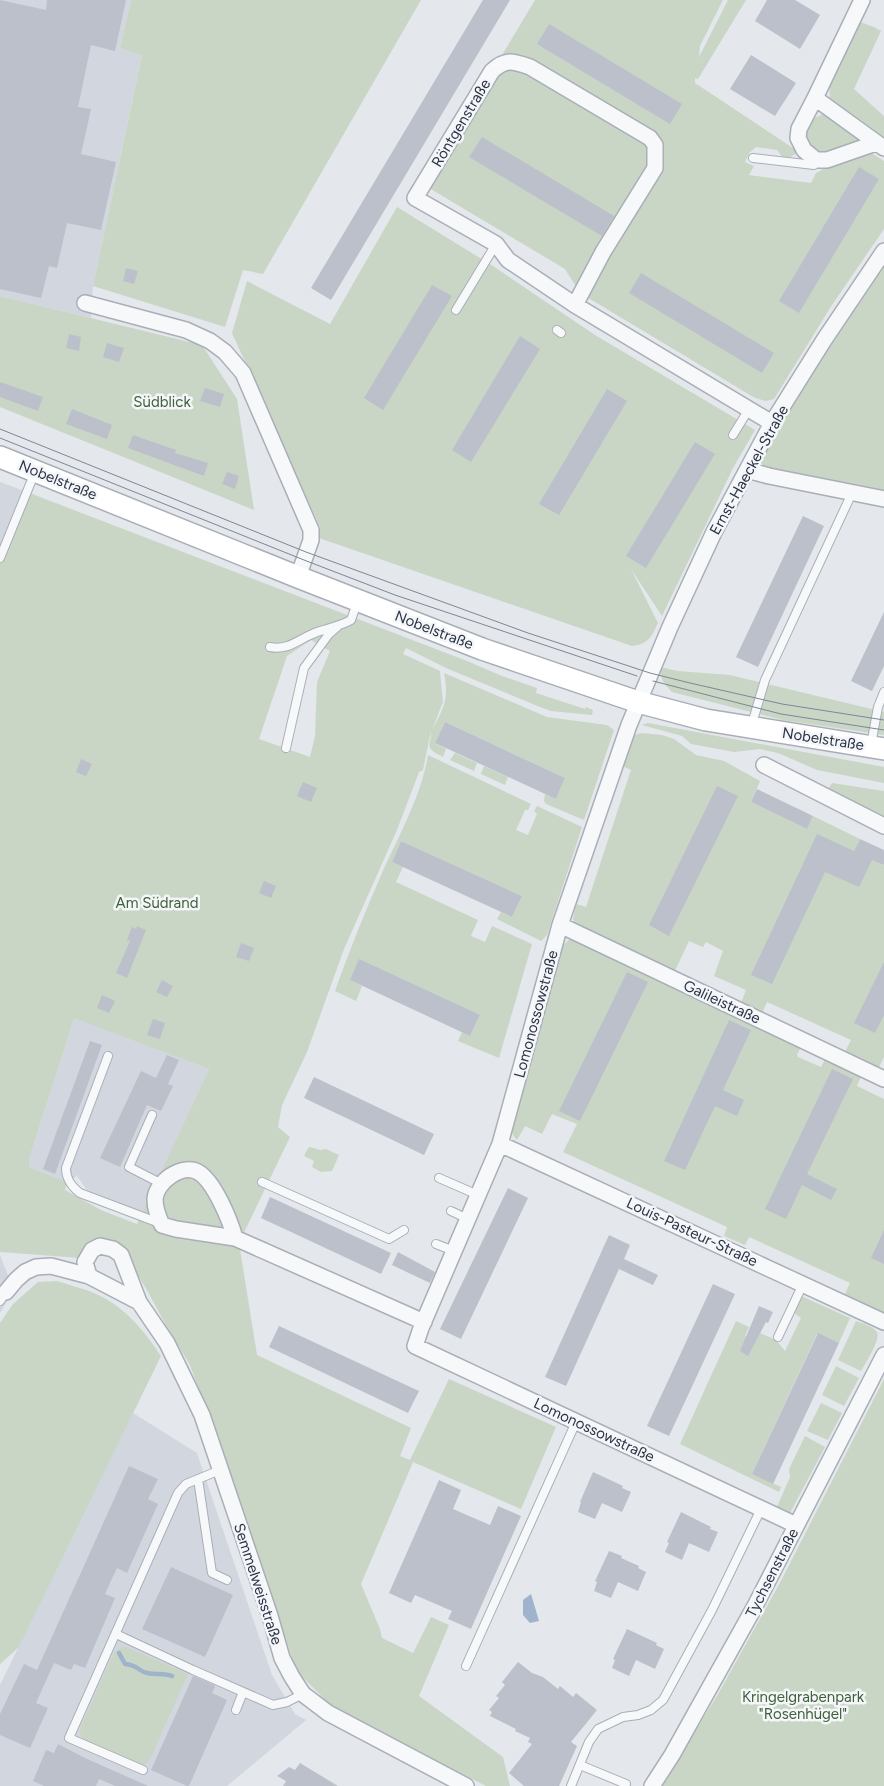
<svg xmlns="http://www.w3.org/2000/svg" width="884" height="1786" viewBox="0 0 884 1786" font-family="Figtree,sans-serif">
<style>
.built{fill:#d2d6de}
.green{fill:#c9d6c5;fill-rule:evenodd}
.water{fill:#9fb4cc}
.lines{fill:none;stroke-linecap:round;stroke-linejoin:round}
.stream{stroke:#9fb4cc;stroke-width:4.5}
.building{fill:#bbc0ca}
.service-casing{stroke:#a9aeb7;stroke-width:10}
.minor-casing{stroke:#a9aeb7;stroke-width:18}
.secondary-casing{stroke:#a9aeb7;stroke-width:24}
.service{stroke:#f7f8fa;stroke-width:8}
.minor{stroke:#f7f8fa;stroke-width:15}
.secondary{stroke:#fff;stroke-width:21}
.tram{stroke:#7d8696;stroke-width:1}
.labels{text-anchor:middle;stroke-width:5;stroke-linejoin:round;paint-order:stroke}
.street-label{font-size:15px;fill:#2b3445;stroke:#f4f6f9}
.park-label{font-size:15px;fill:#3f6138;stroke:#f4f6f9}
</style>
<rect width="100%" height="100%" fill="#e4e7ec"/>
<path class="built" d="M0 0H131L120 48 142 54 93 286 91 318 0 296Z
M0 482 27 492 0 563Z
M74 1017 209 1069 143 1212 87 1190 77 1176 67 1182 29 1167V1159Z
M0 1255 11 1283 9 1298 0 1313Z
M133 1413 197 1453 272 1675 295 1714 306 1720 227 1786H0V1685Z"/>
<path class="green" d="M131 0H421L263 274 243 270 225 327 93 286 142 55 120 48Z
M535 0H723L700 46 699 57 728 0H746L698 79 695 78V83L799 152 785 160 777 150 756 147 750 152 745 162 754 166 749 175 811 183 816 173 825 168 871 153 884 161V229L832 305 774 399 766 401 755 398 580 293 565 269 424 185Z
M860 22 874 27 881 31 854 89 884 116V137L830 98 829 85Z
M823 114 834 117 862 141 833 153 818 152C801 139 802 122 823 114Z
M397 207 493 266 595 335 755 430 733 468 662 616 631 569 658 623C651 637 649 644 632 646L319 538 320 527 232 333 247 281 330 324Z
M884 263V493L765 471 760 461 795 400Z
M0 296 202 345 237 399 254 510 0 407Z
M27 492 467 661 502 676 537 688 536 693 585 709 586 707 593 710 592 715 551 711 540 707 446 668 406 648 403 654 440 671 443 702 432 730C444 708 449 699 444 673L547 717 607 725 614 730 584 820 546 804 544 801 545 794 556 799 565 778 445 722 435 743 446 749 443 757C423 747 431 748 431 731L423 770 419 772 397 830 344 949 307 1052 282 1105 278 1127 290 1137 239 1243 257 1355 411 1428 400 1456 410 1460 449 1379 556 1427 521 1509 413 1462 361 1584 380 1629 382 1638 413 1653 431 1617 449 1625 419 1696 503 1757 510 1786H486L334 1709 296 1670 243 1511 190 1365 168 1329 148 1292 135 1270 128 1254 118 1244 100 1239 87 1249 80 1258 0 1252V563ZM311 640 330 651 317 682 315 736 310 757 259 739 287 656ZM74 1018 209 1069 137 1224 101 1210 65 1190 67 1182 29 1167V1159Z
M660 667 678 671 730 675 884 712V735L783 720 672 692C664 684 660 678 660 667Z
M648 723 884 767V783L817 770 778 753 760 749 734 752 691 744 682 736 642 725Z
M642 733 662 735 674 739 696 755 724 761 760 781 751 802 807 829 813 816 860 839 854 851 884 865V1057L877 1071 844 1054 851 1040 767 1002 762 1013 741 1003 746 990 714 976 723 951 706 942 703 947 689 941 673 975 576 924 573 919 576 904 586 907 631 770 622 766 633 735Z
M455 753 477 763 474 771 450 760Z
M428 755 531 804 528 810H525L516 830 528 835 537 814 534 811 537 806 582 827 547 935 541 941 497 919 501 912 512 917 522 896 401 841 392 862 403 867 396 882 478 920 471 936 485 942 492 926 532 944 499 1058 458 1041 462 1032 470 1036 480 1015 350 980 362 986 356 1001 335 991C349 951 365 912 382 873 399 835 421 797 428 755Z
M484 766 508 777 505 785 481 774Z
M832 783 884 791V817L828 789Z
M576 938 802 1044 797 1055 798 1057 821 1067 826 1057 862 1074 857 1086 884 1099V1313L844 1296 850 1283 749 1237 745 1245 724 1236 727 1227 563 1152 577 1124 552 1114 542 1134 525 1126 517 1140 513 1135 511 1128 563 945 570 939Z
M310 1147 320 1150 326 1149 339 1155 332 1171 321 1172 312 1167 314 1161 304 1156 308 1148Z
M57 1281C69 1285 82 1288 94 1293 124 1306 143 1329 161 1356L19 1647 0 1664V1323L13 1304 38 1282Z
M801 1296 850 1318 839 1343 817 1334 752 1474 781 1487 779 1492 680 1444 736 1321 749 1327 745 1336 756 1340 760 1333 776 1340 785 1351 801 1318 793 1312Z
M856 1321C861 1323 873 1326 877 1332 881 1339 865 1364 861 1371L838 1360Z
M836 1366 859 1378 844 1406 822 1395Z
M884 1379V1786H661L717 1696 782 1579Z
M821 1403 842 1413 828 1440 807 1431Z
M805 1436 825 1447 789 1515 776 1509 790 1477 789 1469Z
M121 1647H126L188 1674 151 1757 143 1767 86 1741C80 1737 79 1733 81 1726L114 1653Z"/>
<path class="water" d="M531 1594 539 1621 530 1623 523 1615V1600Z"/>
<g class="lines">
<path class="stream" d="M119 1653 125 1664C138 1665 138 1671 147 1673 156 1675 163 1673 172 1676"/>
</g>
<path class="building" d="M0 0 46 10 47 0H126L115 51 91 45 78 107 91 109 81 154 116 162 101 230 67 223 57 268 49 266 41 298 0 289Z
M483 0H510L331 300 311 288Z
M767 0H795L820 15 800 49 755 21Z
M549 24 682 104 670 124 537 44Z
M751 55 796 83 775 116 730 89Z
M482 137 614 216 602 236 469 157Z
M859 167 879 179 799 313 779 301Z
M126 268 138 271 134 284 123 281Z
M641 273 774 353 762 373 629 293Z
M432 285 452 296 383 410 364 398Z
M69 334 81 337 79 351 66 348Z
M520 336 540 349 471 462 452 450Z
M107 343 124 348 119 362 103 357Z
M0 382 43 397 38 411 0 397Z
M205 388 224 394 220 407 200 401Z
M607 389 627 401 559 515 539 504Z
M72 409 112 425 107 439 66 424Z
M133 435 176 450 175 453 208 463 204 476 128 448Z
M695 442 715 454 646 568 626 556Z
M227 472 239 476 235 489 222 484Z
M803 516 824 526 758 667 736 657Z
M884 612V666L872 691 851 681Z
M445 722 565 778 556 799 435 743Z
M81 759 92 764 86 776 76 772Z
M303 782 317 788 311 802 297 796Z
M717 786 738 796 669 936 649 925Z
M757 789 813 816 807 829 751 802Z
M817 834 854 851 860 839 884 850V865L872 860 859 887 825 872 772 984 751 975Z
M401 841 522 896 512 917 392 862Z
M264 881 276 886 271 898 259 893Z
M137 926 146 930 127 978 116 973 130 941 127 940 132 927 136 929Z
M241 943 254 948 249 961 236 957Z
M359 959 480 1015 470 1036 350 980Z
M884 962V1015L875 1033 854 1023Z
M627 972 648 982 580 1121 559 1111Z
M162 980 173 986 167 997 156 992Z
M102 995 115 1001 109 1013 97 1008Z
M153 1019 165 1023 160 1039 147 1035Z
M729 1020 751 1030 723 1090 744 1100 737 1116 715 1106 685 1170 664 1161Z
M90 1041 102 1045 55 1174 43 1169Z
M167 1055 179 1060 168 1084 173 1086 161 1111 147 1105 120 1167 100 1158 141 1071 156 1078Z
M832 1069 853 1079 807 1174 837 1189 831 1200 802 1185 786 1219 765 1209Z
M314 1077 434 1134 424 1155 304 1098Z
M508 1188 528 1198 461 1339 440 1329Z
M270 1197 391 1253 381 1274 261 1218Z
M884 1230V1264L871 1258Z
M609 1235 630 1245 624 1259 658 1275 653 1285 619 1269 566 1386 545 1377Z
M398 1252 435 1272 430 1283 392 1265Z
M713 1284 735 1294 669 1436 647 1426Z
M759 1306 773 1312 768 1323 766 1322 748 1356 740 1351Z
M279 1326 419 1391 408 1413 269 1347Z
M818 1333 839 1343 773 1484 752 1474Z
M129 1466 158 1479 148 1499 158 1504 127 1573 117 1568 110 1583 105 1594 115 1598 85 1668 74 1664 71 1670 54 1663 36 1703 48 1708 30 1748 0 1735V1714L24 1664 37 1670Z
M593 1472 623 1486 622 1488 631 1492 622 1512 602 1503 595 1519 578 1512 581 1502H580Z
M439 1480 461 1490 453 1509 490 1525 498 1506 521 1516 471 1629 448 1619 452 1611 415 1595 411 1603 389 1593Z
M681 1512 711 1527 710 1529 718 1532 709 1552 689 1543 682 1560 665 1552 669 1543 667 1542Z
M609 1551 622 1556 621 1558 639 1566 638 1568 646 1572 638 1591 618 1582 611 1598 594 1591 597 1582 595 1581Z
M171 1567 233 1595 205 1657 142 1629Z
M627 1629 657 1643 656 1645 664 1649 655 1669 636 1660 629 1676 612 1668 615 1660 613 1659Z
M518 1662 532 1673 543 1677 558 1689 560 1686 573 1697 576 1693 597 1710 571 1742 577 1746 559 1786H524L509 1773 532 1744 528 1742 530 1738 515 1731 516 1729 490 1716 492 1712 489 1710 499 1698 496 1696 505 1685 502 1682Z
M193 1676 214 1685 215 1687 212 1693 227 1700 189 1786H187L151 1770Z
M58 1744 85 1758 148 1786H115L99 1779 96 1786H44L33 1781 46 1750 54 1753Z
M300 1763 338 1786H283L286 1781 277 1776 289 1767 295 1770Z"/>
<g class="lines">
<defs>
<path id="service" d="M753 158 814 165 816 160
M456 310 496 244
M557 330 561 333
M733 435 749 409
M0 558 35 472
M270 647C289 651 300 638 317 632 329 628 340 626 351 620L357 603
M751 727 765 680 852 493
M871 745 878 707 884 692
M286 748 304 668 329 634 337 627
M108 1056 66 1168C66 1179 71 1186 80 1193L162 1224
M152 1115 129 1167 162 1184
M439 1178 478 1195
M262 1182 389 1239 404 1230
M451 1211 468 1219
M436 1244 454 1251
M0 1301 6 1292
M778 1337 803 1284
M198 1479 212 1573 227 1580
M116 1634 193 1670 273 1705 287 1702 303 1694
M466 1666 576 1422
M236 1710 243 1692
M580 1765 626 1784
M143 1770 69 1738 178 1493 186 1484 220 1470
M571 1786 589 1742 598 1729 623 1717 638 1715 651 1710 663 1700 712 1610 761 1509"/>
<path id="minor" d="M862 0 815 98 884 148
M815 98 799 129 798 138 804 150 816 160H827L876 143
M85 303 186 330 210 341 225 352 243 373 311 530V540L298 577
M575 305 603 252 655 168V145L650 138 530 67C513 61 506 58 492 71L415 198 496 244 508 260 575 305 772 423
M747 470 769 476 884 499
M764 765 884 826
M560 925 884 1079
M500 1144 884 1322
M235 1238 176 1229 162 1225C158 1216 155 1209 155 1199 156 1182 182 1163 198 1172 214 1181 230 1220 235 1238L424 1322
M89 1276 85 1262 92 1250 100 1246 113 1249 121 1255 139 1302
M6 1292 16 1280 25 1272 36 1267 51 1266 89 1276 139 1302 167 1343 202 1415 270 1616 282 1658 292 1677 303 1694 328 1713 466 1786
M796 1525 415 1346 421 1328 500 1144 560 925 629 725 670 627 714 532 772 423 824 340 884 251
M652 1786 672 1755 754 1608 884 1355"/>
<path id="secondary" d="M0 457 298 577 482 649 638 702 706 720 884 749"/>
</defs>
<use href="#service" class="service-casing"/>
<use href="#minor" class="minor-casing"/>
<use href="#secondary" class="secondary-casing"/>
<use href="#service" class="service"/>
<use href="#minor" class="minor"/>
<use href="#secondary" class="secondary"/>
<path class="tram" d="M0 429 306 552 528 633 650 673 690 683 782 704 884 720
M0 438 304 560 395 595 637 676
M653 681 781 714 884 730"/>
</g>
<g class="labels">
<g class="street-label">
<text transform="translate(461 123) rotate(-59)" y="5">Röntgenstraße</text>
<text transform="translate(749 470) rotate(-61)" y="5">Ernst-Haeckel-Straße</text>
<text transform="translate(58 480) rotate(22)" y="5">Nobelstraße</text>
<text transform="translate(434 630) rotate(21)" y="5">Nobelstraße</text>
<text transform="translate(823 739) rotate(9)" y="5">Nobelstraße</text>
<text transform="translate(722 1002) rotate(25)" y="5">Galileistraße</text>
<text transform="translate(536 1014) rotate(-75)" y="5">Lomonossowstraße</text>
<text transform="translate(692 1232) rotate(25)" y="5">Louis-Pasteur-Straße</text>
<text transform="translate(594 1430) rotate(25)" y="5">Lomonossowstraße</text>
<text transform="translate(772 1573) rotate(-63)" y="5">Tychsenstraße</text>
<text transform="translate(258 1584) rotate(72)" y="5">Semmelweisstraße</text>
</g>
<g class="park-label">
<text x="162" y="407">Südblick</text>
<text x="157" y="908">Am Südrand</text>
<text x="803" y="1702">Kringelgrabenpark<tspan x="803" dy="17">"Rosenhügel"</tspan></text>
</g>
</g>
</svg>
